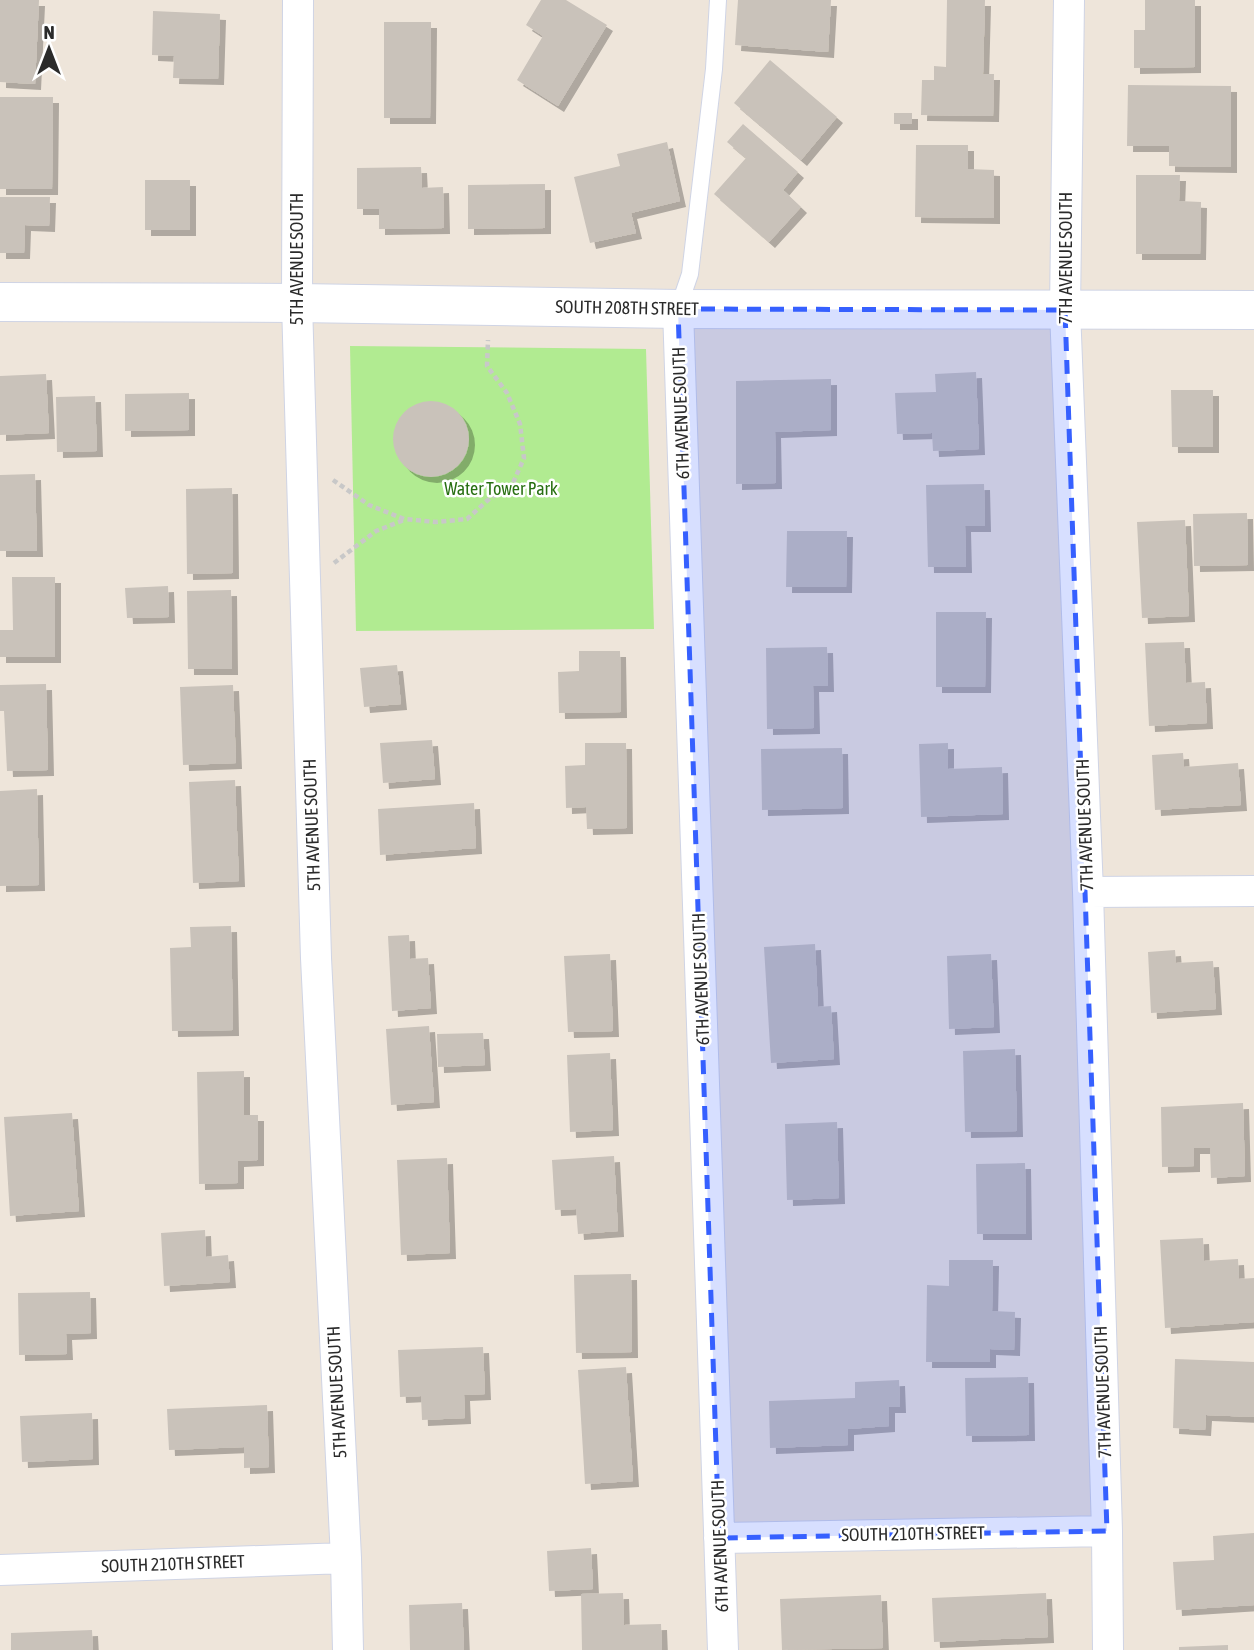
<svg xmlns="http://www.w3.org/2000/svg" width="1254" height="1650" viewBox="0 0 1254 1650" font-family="'Asap Condensed',sans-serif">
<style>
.green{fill:#b1eb91}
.building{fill:#c9c2ba;filter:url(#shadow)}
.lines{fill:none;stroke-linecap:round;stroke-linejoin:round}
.service-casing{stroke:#cfd4e5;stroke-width:18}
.minor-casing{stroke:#cfd4e5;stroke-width:32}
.tertiary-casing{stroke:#cfd4e5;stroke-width:40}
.path{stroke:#c8c8c8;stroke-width:4.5;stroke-dasharray:5 3.5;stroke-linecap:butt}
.service{stroke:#fff;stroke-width:16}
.minor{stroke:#fff;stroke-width:30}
.tertiary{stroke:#fff;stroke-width:38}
.marked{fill:#3660ff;fill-opacity:0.2;stroke:#3660ff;stroke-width:5;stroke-dasharray:14 9;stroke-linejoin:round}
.labels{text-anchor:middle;stroke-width:5;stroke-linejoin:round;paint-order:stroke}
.street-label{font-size:18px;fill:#2a2a2a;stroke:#fff}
.park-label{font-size:18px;fill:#286f12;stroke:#fff}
</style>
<defs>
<filter id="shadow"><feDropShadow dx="6" dy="6" stdDeviation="0" flood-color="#0004"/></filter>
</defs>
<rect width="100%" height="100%" fill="#eee5da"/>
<path class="green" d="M350 346 646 349 654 629 356 631Z"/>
<path class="building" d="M0 0H39L35 84 0 82Z
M541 0H566L607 25 558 106 517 80 543 36 526 25Z
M738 0H831L828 52 735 45Z
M947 0H985L983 74H994L993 116 921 115 922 80H934V66L946 67Z
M1145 0H1195V67L1134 68V30H1145Z
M153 11 220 14 218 79 173 78 174 56 152 55Z
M384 22H431L430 118H384Z
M770 60 837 117 801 160 734 103Z
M1128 85 1231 86V167L1169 166V146H1127Z
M0 97H53L52 189H0Z
M894 113H912V124H894Z
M743 124 798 172 783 190 801 207 769 242 714 194 746 158 727 142Z
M667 142 680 201 631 213 636 233 590 243 574 177 620 166 617 154Z
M916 145H968V169L994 170V218L915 217Z
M421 167 422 188 443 187 444 228 379 229V209H357V168Z
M1136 175H1180L1179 201 1201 202 1200 254H1136Z
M145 180H190V230H145Z
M545 184V228L468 229V185Z
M0 197H50L49 226 25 225 24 253H0Z
M976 372 979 449 933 451 932 433 897 434 895 393 936 392 935 374Z
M46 374 49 433 0 435V376Z
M831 379V430L775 432 776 483 736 484V381Z
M1171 390H1213V447H1172Z
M189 393V430L125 431V394Z
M95 396 97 451 57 452 56 397Z
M393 439a38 38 0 1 1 76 0a38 38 0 1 1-76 0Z
M35 474 37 551H0V475Z
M984 484 985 526H965L966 567H928L926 485Z
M232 488 233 573 187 574 186 489Z
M1247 513 1248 565 1194 566 1193 514Z
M1185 520 1189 616 1142 618 1137 522Z
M787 531H847L846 587H786Z
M12 577H55V657H0V630H13Z
M168 586 169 617 127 618 125 588Z
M231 590 232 669H188L187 591Z
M936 612H986L985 687H936Z
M1184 642 1186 683 1205 682 1207 723 1149 726 1145 643Z
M827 647 828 686H813L814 728 767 729 766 648Z
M579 651H620L621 712 559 713 558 672 579 671Z
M397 665 401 704 364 707 360 668Z
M46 684 48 770 7 771 4 711H0V685Z
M233 685 236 763 183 765 180 687Z
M432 740 435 779 383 783 380 743Z
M585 743H626L627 828 587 829 586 807 566 808 565 766 585 765Z
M948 743V769L1002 767 1003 814 921 817 919 744Z
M842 748 843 808 762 810 761 749Z
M1183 753 1184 767 1238 763 1241 805 1155 810 1152 755Z
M235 780 239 881 193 883 189 782Z
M37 789 39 885 0 886V791Z
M474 803 476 848 380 855 378 809Z
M231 926 233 1030 172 1031 170 948 191 947 190 927Z
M409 935 410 959 428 958 431 1008 392 1011 388 936Z
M815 944 818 1007 831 1006 834 1059 771 1063 764 947Z
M1175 950 1176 963 1213 961 1216 1009 1151 1013 1148 952Z
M610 954 613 1031 568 1032 564 956Z
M991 954 994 1027 949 1029 947 956Z
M429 1026 434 1102 391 1105 386 1029Z
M483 1033 485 1065 438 1067 437 1034Z
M1015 1049 1017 1131 965 1132 963 1051Z
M610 1053 613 1130 570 1132 567 1055Z
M244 1071V1115H258V1160L238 1161V1183L199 1184 197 1072Z
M1243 1103 1245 1176 1211 1178 1210 1148H1194V1166L1162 1167 1161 1107Z
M72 1113 79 1211 10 1216 4 1117Z
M837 1122 839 1198 787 1200 785 1124Z
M614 1156 618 1231 578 1234 576 1209 555 1210 552 1160Z
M447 1158 450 1253 401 1255 397 1160Z
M1025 1163 1026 1234H977L976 1164Z
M205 1230 206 1257 228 1255 230 1282 164 1286 161 1233Z
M1203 1238 1204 1261 1238 1259 1239 1279 1254 1278V1322L1165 1328 1160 1240Z
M949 1260H993L992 1311 1015 1312 1014 1350 990 1349V1362H926L927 1285 949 1286Z
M631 1274 632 1352 576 1353 574 1275Z
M90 1292 91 1333 66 1334 67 1354 19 1355 18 1293Z
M483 1347 485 1394 464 1395 465 1418 422 1420 421 1396 400 1397 398 1350Z
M1175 1359 1254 1362V1417L1206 1415 1205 1430 1173 1428Z
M626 1367 633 1481 585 1484 578 1370Z
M1028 1377 1029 1435 966 1436 965 1378Z
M899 1380 900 1407H889V1426L848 1429V1445L770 1448 769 1401 855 1398V1382Z
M267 1405 269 1467 244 1468V1447L169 1450 167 1409Z
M92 1413 93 1459 22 1462 20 1416Z
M1254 1533V1605L1176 1610 1173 1562 1214 1560 1213 1536Z
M591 1548 593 1589 549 1591 547 1551Z
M623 1593 624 1625 661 1624 662 1650H582L581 1594Z
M1046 1593 1048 1637 934 1642 932 1598Z
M881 1595 883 1648 782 1650 780 1599Z
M462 1603 464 1650H410L409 1605Z
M92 1630 93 1650H11V1633Z
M1228 1645V1650H1179V1647Z"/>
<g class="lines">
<defs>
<path id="service" d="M678 309 690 274 714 69 718 0"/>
<path id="minor" d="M298 0 297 303 316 958 346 1558 348 1650
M1069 0 1065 310 1088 892 1107 1531 1108 1650
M678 309 723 1650
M1088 892 1254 891
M719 1538 1107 1531
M0 1570 346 1558"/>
<path id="tertiary" d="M0 302 297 303 678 309 1254 310"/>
</defs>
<use href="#service" class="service-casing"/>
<use href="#minor" class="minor-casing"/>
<use href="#tertiary" class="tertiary-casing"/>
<path class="path" d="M333 480 369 505 404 519 436 522 467 519 488 500 513 483 524 458 520 424 507 393 487 366 488 340
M334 563 376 531 404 520"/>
<use href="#service" class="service"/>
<use href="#minor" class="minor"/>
<use href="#tertiary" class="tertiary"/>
</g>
<path class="marked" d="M678 309 1065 310 1107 1531 719 1538Z"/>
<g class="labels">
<g class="street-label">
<text transform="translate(1066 258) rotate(-90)" y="6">7TH AVENUE SOUTH</text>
<text transform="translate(297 259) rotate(-90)" y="6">5TH AVENUE SOUTH</text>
<text transform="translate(627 308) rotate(1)" y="6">SOUTH 208TH STREET</text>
<text transform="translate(681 413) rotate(-92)" y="6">6TH AVENUE SOUTH</text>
<text transform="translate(312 825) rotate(-92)" y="6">5TH AVENUE SOUTH</text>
<text transform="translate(1085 825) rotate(-92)" y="6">7TH AVENUE SOUTH</text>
<text transform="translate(701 979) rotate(-92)" y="6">6TH AVENUE SOUTH</text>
<text transform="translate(337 1392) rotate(-93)" y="6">5TH AVENUE SOUTH</text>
<text transform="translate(1103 1392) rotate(-92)" y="6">7TH AVENUE SOUTH</text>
<text transform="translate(913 1534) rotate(-1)" y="6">SOUTH 210TH STREET</text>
<text transform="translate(720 1546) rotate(-92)" y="6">6TH AVENUE SOUTH</text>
<text transform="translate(173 1564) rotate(-2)" y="6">SOUTH 210TH STREET</text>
</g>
<g class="park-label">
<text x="501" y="495">Water Tower Park</text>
</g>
</g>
<g transform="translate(49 49)" stroke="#ffffff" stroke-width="5" paint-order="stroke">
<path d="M0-5L12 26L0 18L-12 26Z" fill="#2a2a2a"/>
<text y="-10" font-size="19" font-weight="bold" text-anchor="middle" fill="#2a2a2a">N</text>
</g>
</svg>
